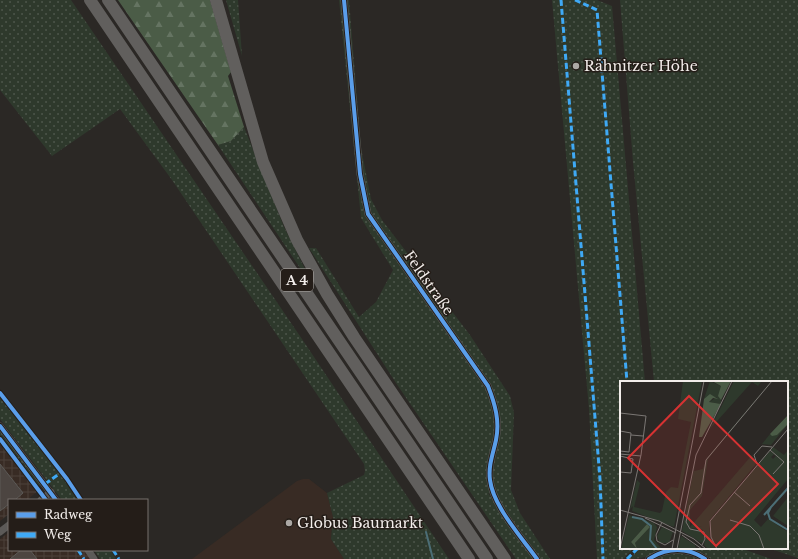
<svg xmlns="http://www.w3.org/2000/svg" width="798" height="559" viewBox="0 0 798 559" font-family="'Libre Baskerville',serif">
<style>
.built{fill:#382b24}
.industrial{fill:url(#industrial-grid)}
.grass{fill:url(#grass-dots)}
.forest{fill:url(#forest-firs)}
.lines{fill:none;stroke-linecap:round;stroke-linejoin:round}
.stream{stroke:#4c6e76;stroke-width:2}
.building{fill:#4c4541;stroke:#5c5a57}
.street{stroke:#5c5a58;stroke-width:7}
.highway{stroke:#615f5d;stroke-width:12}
.quiet{stroke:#3fa9f5;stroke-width:3;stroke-dasharray:6 3;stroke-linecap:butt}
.cycleway-casing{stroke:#241d18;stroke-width:6}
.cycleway{stroke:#5a9eea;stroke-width:4}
.poi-dot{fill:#aca8a5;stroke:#241d18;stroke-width:1.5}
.labels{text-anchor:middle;stroke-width:3;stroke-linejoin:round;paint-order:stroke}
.shield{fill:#241d18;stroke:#b4afab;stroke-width:1}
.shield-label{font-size:13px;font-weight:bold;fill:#f2edea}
.poi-label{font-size:14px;fill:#f2edea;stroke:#241d18;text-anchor:start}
.street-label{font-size:14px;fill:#f2edea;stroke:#241d18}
.inset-river{fill:none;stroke:#4c6e76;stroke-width:2}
.inset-road{fill:none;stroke:#7b7774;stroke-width:1}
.view{fill:#d73232;fill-opacity:0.15;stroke:#d73232;stroke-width:2}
.inset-edge{fill:none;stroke:#f2edea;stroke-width:2}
</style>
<defs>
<pattern id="industrial-grid" width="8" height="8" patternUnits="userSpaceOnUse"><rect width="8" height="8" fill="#382b24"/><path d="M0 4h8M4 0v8" fill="none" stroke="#4c4039"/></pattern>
<pattern id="grass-dots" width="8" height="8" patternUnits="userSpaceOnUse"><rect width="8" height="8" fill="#2e392c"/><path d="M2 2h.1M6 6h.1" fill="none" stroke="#4d564b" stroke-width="1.8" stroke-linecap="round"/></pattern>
<pattern id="forest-firs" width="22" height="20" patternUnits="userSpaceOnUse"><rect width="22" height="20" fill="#4b5c47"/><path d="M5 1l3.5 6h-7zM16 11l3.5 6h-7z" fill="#657462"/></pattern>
</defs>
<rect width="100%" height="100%" fill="#2b2825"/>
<path class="built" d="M303 479H309L327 493 333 517 331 539 344 559H192L297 481Z"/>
<path class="industrial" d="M0 441 39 490 27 500H9V514L0 521Z
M9 532V550H85L91 559H0V539Z"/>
<path class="grass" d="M0 0H71L304 342 449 559H344L331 539 333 517 327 493 364 475 365 471 364 464 172 180 120 109 52 156 0 90Z
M226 0H238L242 56Z
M339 0H349L361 148 371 199 382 220 470 335 510 396 514 413 511 490 520 513 550 559H540L495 495 488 493 534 559H516L396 383 309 248H316L359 317 376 302 393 270 361 218Z
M552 0H597L612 6 645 382H621V548H634L623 559H597L589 409Z
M620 0H798V558L768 548H787V382H654L633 162Z
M244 127 284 227 308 275 306 277 218 145 231 141Z
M0 397 64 478 79 500H62L0 419Z
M0 431 36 478 41 486 38 485 0 436Z
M641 548H667C650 554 647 559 629 559Z
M689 548H740L771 559H711L703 553Z
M94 550H110L116 559H100Z
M679 553 700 559H656L664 555Z"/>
<path class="forest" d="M118 0H210L231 72 228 76 244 127 231 141 218 145Z"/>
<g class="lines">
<path class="stream" d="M426 532 433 559"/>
</g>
<path class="building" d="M0 464 23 493 15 500H9V504L0 511Z
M21 550H30L37 559H10Z"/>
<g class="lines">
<path class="street" d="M344 0 360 174 368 214 488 386C495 404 500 421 496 440 493 454 488 466 490 480 493 506 522 538 537 559
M0 426 56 500
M41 500 51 492
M0 532 9 525
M88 550 94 559
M649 559C667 547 688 547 705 559"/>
<path class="highway" d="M90 0 469 559
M108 0 487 559
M216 0 263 162 297 240 327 294 354 337 505 559"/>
<path class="quiet" d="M561 0 600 479 603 559
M575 0 597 10 627 382
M45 484 62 472
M78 550 84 559
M113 550 119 559
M627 559 638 548"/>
<defs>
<path id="cycleway" d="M344 0 360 174 368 214 488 386C495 404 500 421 496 440 493 454 488 466 490 480 493 506 522 538 537 559
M0 393 67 479 81 500
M0 426 56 500
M0 439 46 500
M649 559C667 547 688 547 705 559"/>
</defs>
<use href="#cycleway" class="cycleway-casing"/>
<use href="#cycleway" class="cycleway"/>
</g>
<g class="poi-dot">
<circle cx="576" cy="66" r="4"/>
<circle cx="289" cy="523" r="4"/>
</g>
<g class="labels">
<rect class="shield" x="281" y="269" width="32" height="22" rx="3"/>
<g class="shield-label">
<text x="297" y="285">A 4</text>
</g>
<g class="poi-label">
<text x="584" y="71">Rähnitzer Höhe</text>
<text x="297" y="528">Globus Baumarkt</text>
</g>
<g class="street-label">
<text transform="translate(429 283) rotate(55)" y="5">Feldstraße</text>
</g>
</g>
<g transform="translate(620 381)">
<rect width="168" height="168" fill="#2b2825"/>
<path d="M63 0H82L54 146 12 130 13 125 10 128 17 99 20 102 14 126 40 132 42 130 46 111 51 106 58 107 71 41 58 38ZM90 0 101 5V23L89 21 97 16 84 18ZM114 0H142L138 5 132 1 90 48ZM151 0 88 78 82 115 70 129V146L132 74 136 83 89 140 90 156 96 168H88L84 164 86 156 85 151 81 148H74L82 145 71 148 67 144 69 124 67 145 72 149 83 150 85 159 82 162 62 150 76 77 74 90 83 88 87 77ZM168 43 151 64 142 63 150 53 157 54ZM153 66 164 74 168 69V98L134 139 141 146 148 138 168 151V168H98L91 156V139L150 70 154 73 151 76 153 78 156 75 151 69ZM168 116V145L153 135ZM9 134 34 142 37 146 34 159 42 168H1ZM27 143 30 146 15 162 17 168 11 161ZM42 146 53 151 49 162H40L37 155ZM61 155 75 164 76 168H58Z" fill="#2e392c" fill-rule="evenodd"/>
<path d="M92 0H111L101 19 98 15 101 5ZM90 13 98 18 93 17 89 21 101 23 82 56H79L84 18ZM168 34V43L157 54 152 55 150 53ZM27 143 30 146 15 162 17 168 11 161Z" fill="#4b5c47"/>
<path class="inset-river" d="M151 126 148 132 150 138 168 149M144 134 168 107M12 136 22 138 31 145 30 159 37 168"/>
<path class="inset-road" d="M0 32 26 35 21 74 0 168M0 50 11 52 9 71 0 70M11 54 23 55M150 69 164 81 153 93M0 73 21 75M0 75 13 78 11 92 0 91M137 83 134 74 142 65 152 66M114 111 130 125M0 129 39 140 74 158 86 168M25 137 56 152M110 139 130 145 139 154 144 168M42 141 36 154 37 160 45 164 53 159M62 154 82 168M82 164 85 158 84 151 70 148 66 141 70 124 81 112 86 79 152 0M52 168 84 0M57 168 76 74 112 0M97 168 91 156 90 140 168 48"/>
<path class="view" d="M69 15 158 103 96 165 8 77Z"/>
<rect width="168" height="168" class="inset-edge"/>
</g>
<rect x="8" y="499" width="140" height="52" fill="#241d18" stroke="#76706c"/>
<rect x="16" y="512" width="20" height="6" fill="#5a9eea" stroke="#76706c"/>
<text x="44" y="519" font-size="12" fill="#f2edea">Radweg</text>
<rect x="16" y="532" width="20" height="6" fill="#3fa9f5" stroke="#76706c"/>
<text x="44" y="539" font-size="12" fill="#f2edea">Weg</text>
</svg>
